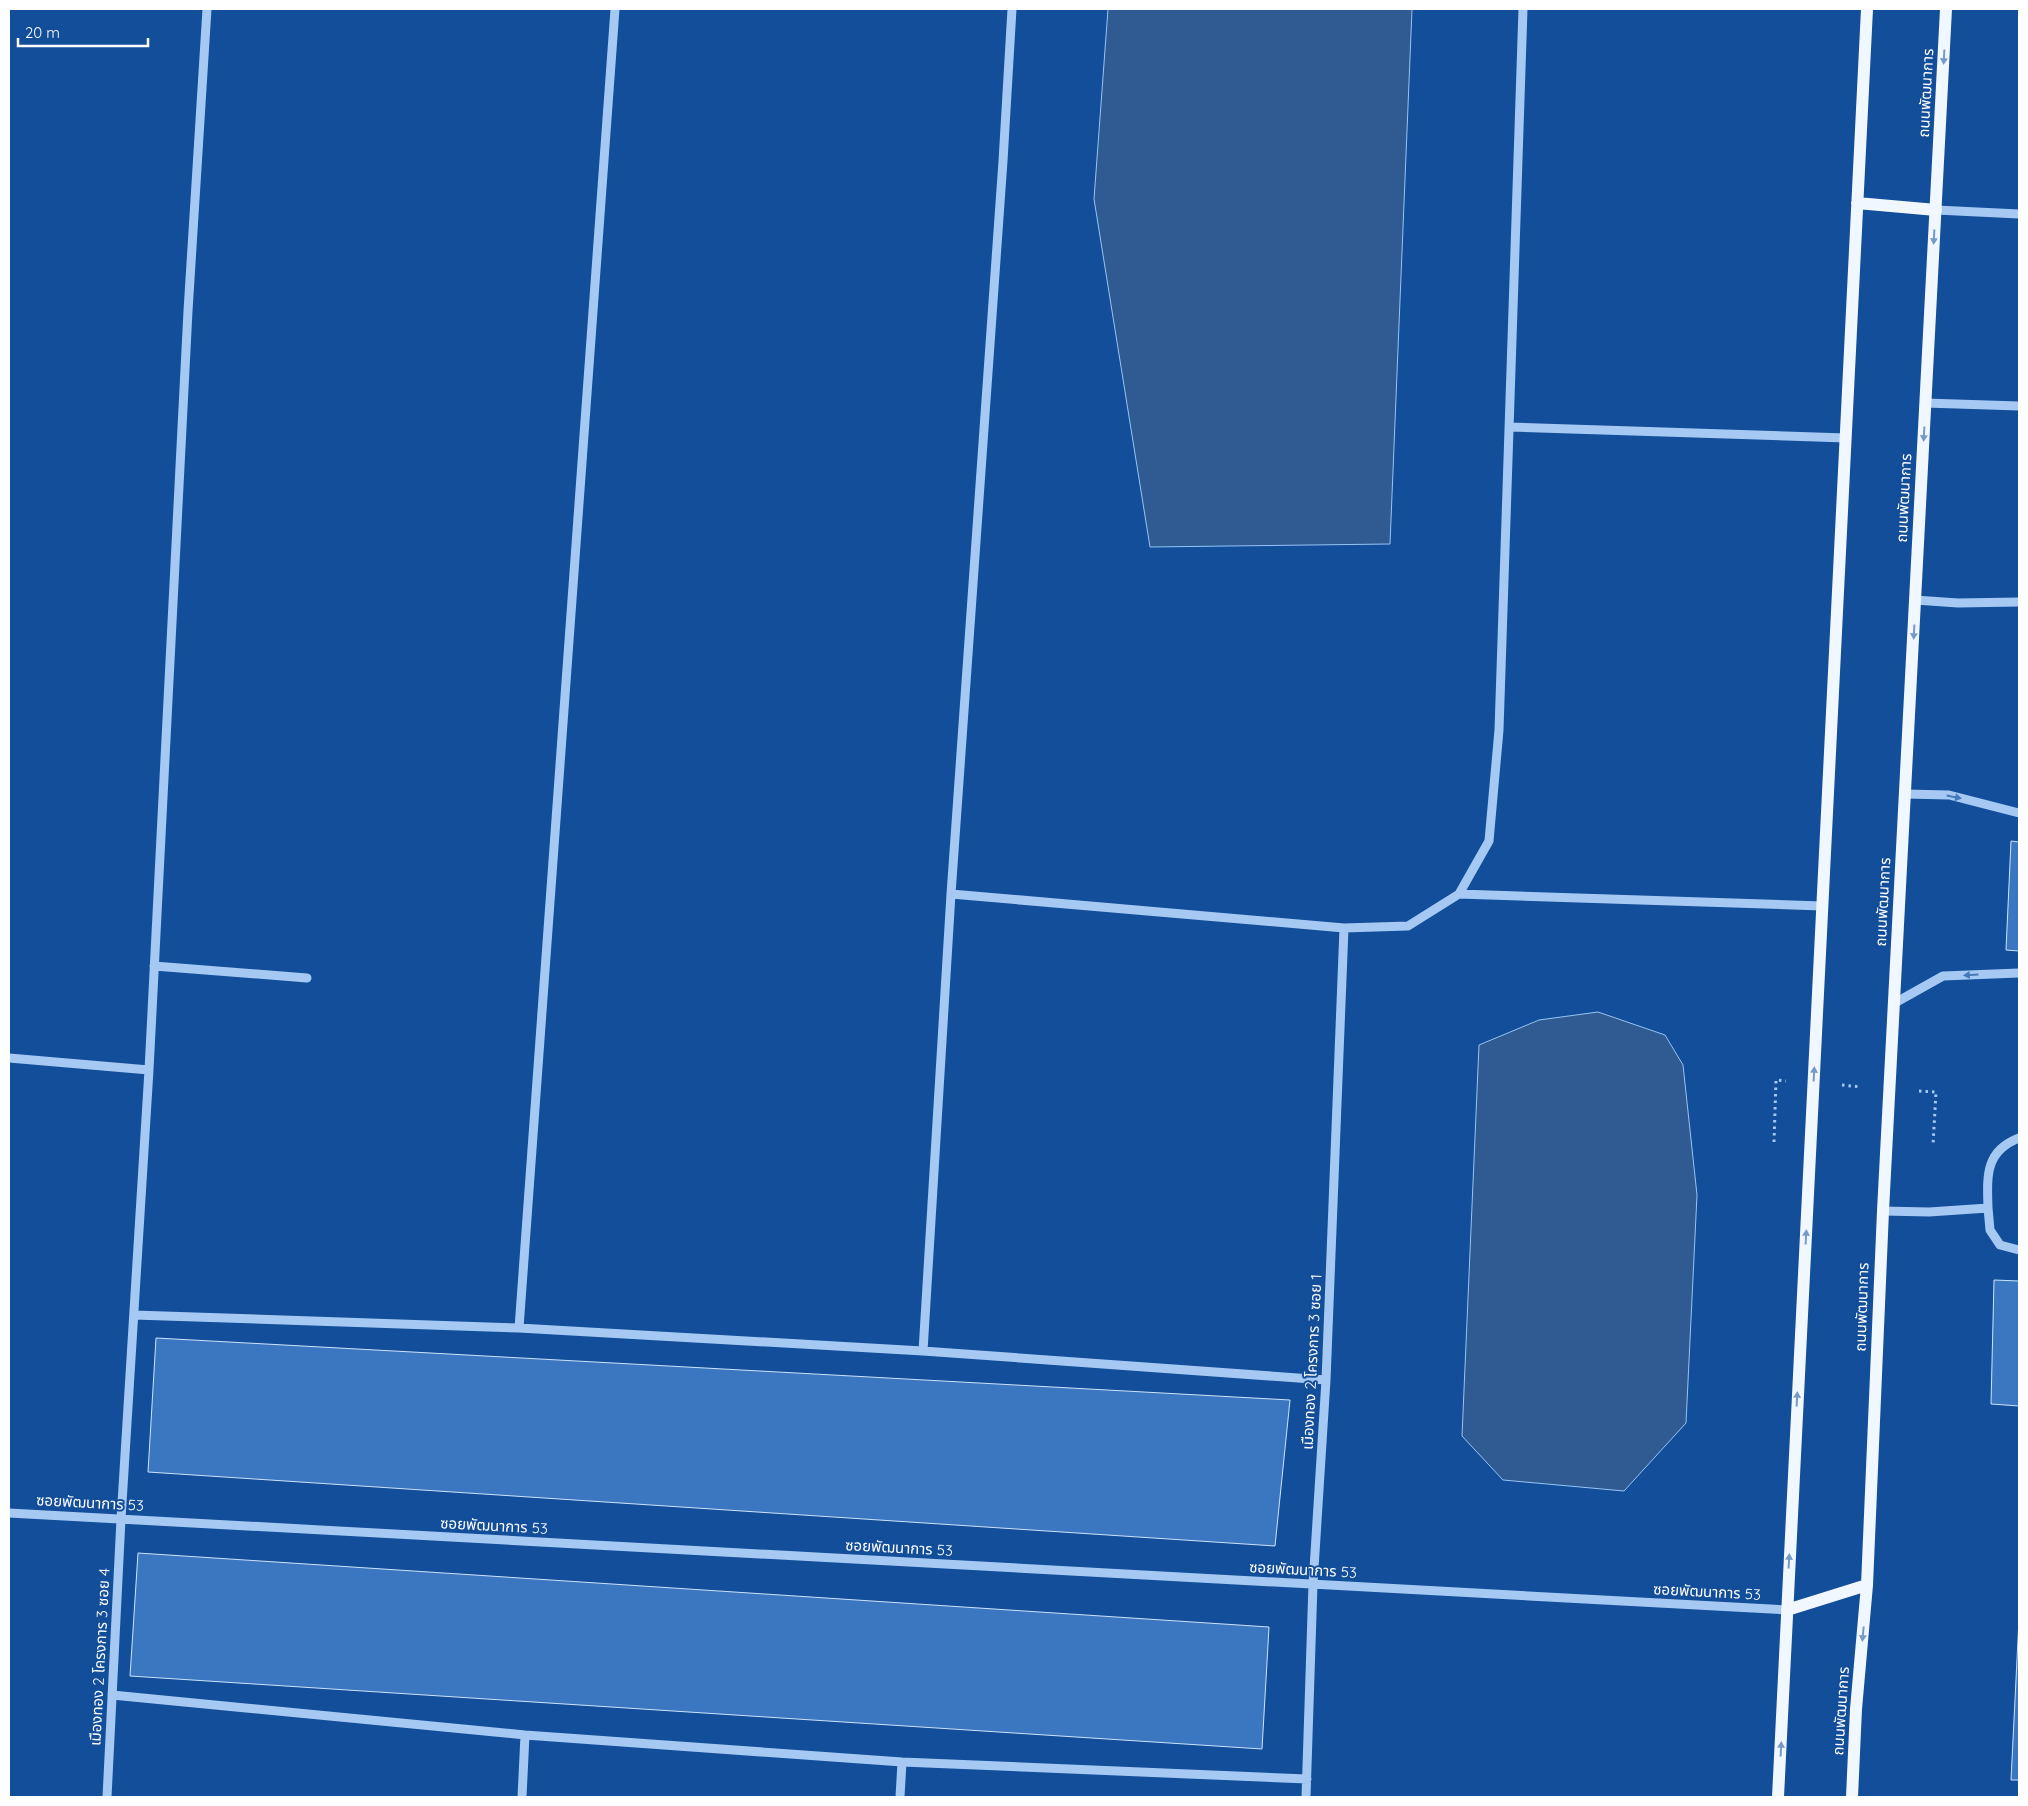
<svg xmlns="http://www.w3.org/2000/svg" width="2028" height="1806" viewBox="0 0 2028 1806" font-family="Quicksand,'Noto Sans Thai',sans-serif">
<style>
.water{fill:#305b92;stroke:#97c4f6}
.building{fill:#3b77c1;stroke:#cde3fd}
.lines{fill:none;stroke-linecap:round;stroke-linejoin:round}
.path{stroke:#a5c9f3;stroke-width:3;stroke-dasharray:2.5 4;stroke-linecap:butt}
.minor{stroke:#a5c9f3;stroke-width:9}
.major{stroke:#f1f7ff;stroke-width:12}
.oneway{fill:#769ac7}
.oneway2{fill:#4579b8}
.labels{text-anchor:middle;stroke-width:4;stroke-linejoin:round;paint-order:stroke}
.street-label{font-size:15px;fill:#fff;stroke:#124e99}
</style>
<rect width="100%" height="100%" fill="#124e99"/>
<path class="water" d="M1108 9H1412L1390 544 1150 547 1094 199Z
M1598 1012 1665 1035 1683 1065 1697 1195 1686 1423 1624 1491 1503 1480 1462 1436 1479 1045 1539 1020Z"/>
<path class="building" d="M2011 841 2019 842V951L2006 950Z
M1994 1280 2019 1281V1406L1991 1404Z
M156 1338 1290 1400 1275 1546 148 1472Z
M138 1553 1269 1627 1262 1749 130 1676Z
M2019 1619V1780H2011Z"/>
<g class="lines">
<path class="path" d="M1842 1085 1861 1087
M1919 1091 1936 1092 1933 1145
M1774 1142 1776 1080 1786 1081"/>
<path class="minor" d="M1936 210 2019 214
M1925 403 2019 406
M1510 427 1846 438
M1915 600 1958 603 2019 602
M1905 794 1949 795 2019 813
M951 894 1344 928 1408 926 1459 894 1489 841 1499 730 1523 9
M1459 894 1822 906
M154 966 307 978
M1893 1004 1943 976 2019 973
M9 1058 149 1070
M1988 1208 1990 1230 2000 1245 2019 1250
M1883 1211 1929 1212 1988 1208C1987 1176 1985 1151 2019 1138
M134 1315 519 1328 923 1351 1326 1380
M519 1328 615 9
M923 1351 951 894 1003 161 1012 9
M9 1513 1787 1610
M112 1695 525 1735 902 1762 1307 1779
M107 1797 121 1519 149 1070 188 311 207 9
M522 1797 525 1735
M900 1797 902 1762
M1306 1797 1313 1584 1326 1380 1344 928"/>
<path class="major" d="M1857 203 1936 210
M1787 1610 1867 1585
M1778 1797 1867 9
M1852 1797 1856 1709 1867 1585 1883 1211 1946 9"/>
</g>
<defs><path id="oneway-solid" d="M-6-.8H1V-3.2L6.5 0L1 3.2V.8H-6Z" transform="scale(1.25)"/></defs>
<g class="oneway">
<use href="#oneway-solid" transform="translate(1944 57) rotate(93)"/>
<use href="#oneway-solid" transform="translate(1934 237) rotate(93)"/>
<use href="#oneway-solid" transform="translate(1924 434) rotate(93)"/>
<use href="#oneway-solid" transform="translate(1914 632) rotate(93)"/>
<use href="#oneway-solid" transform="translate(1814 1074) rotate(-87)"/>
<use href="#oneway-solid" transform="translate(1806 1237) rotate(-87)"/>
<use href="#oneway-solid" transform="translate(1797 1399) rotate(-87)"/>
<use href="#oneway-solid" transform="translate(1789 1561) rotate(-87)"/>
<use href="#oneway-solid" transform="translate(1863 1634) rotate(95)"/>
<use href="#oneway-solid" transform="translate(1781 1749) rotate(-87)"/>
</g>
<g class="oneway2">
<use href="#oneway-solid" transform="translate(1954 797) rotate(11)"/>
<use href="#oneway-solid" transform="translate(1971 975) rotate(177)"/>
</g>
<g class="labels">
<g class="street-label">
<text transform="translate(1926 93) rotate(-87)" y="5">ถนนพัฒนาการ</text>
<text transform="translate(1904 498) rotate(-87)" y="5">ถนนพัฒนาการ</text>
<text transform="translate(1883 902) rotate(-87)" y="5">ถนนพัฒนาการ</text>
<text transform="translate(1862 1307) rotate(-88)" y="5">ถนนพัฒนาการ</text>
<text transform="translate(1312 1362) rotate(-87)" y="5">เมืองทอง 2 โครงการ 3 ซอย 1</text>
<text transform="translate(90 1503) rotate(3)" y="5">ซอยพัฒนาการ 53</text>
<text transform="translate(494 1526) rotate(3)" y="5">ซอยพัฒนาการ 53</text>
<text transform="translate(899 1548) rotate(3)" y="5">ซอยพัฒนาการ 53</text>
<text transform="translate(1303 1570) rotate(3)" y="5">ซอยพัฒนาการ 53</text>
<text transform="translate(1707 1592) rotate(3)" y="5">ซอยพัฒนาการ 53</text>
<text transform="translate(100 1657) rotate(-87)" y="5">เมืองทอง 2 โครงการ 3 ซอย 4</text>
<text transform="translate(1841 1711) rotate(-86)" y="5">ถนนพัฒนาการ</text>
</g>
</g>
<rect width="2028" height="1806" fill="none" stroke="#ffffff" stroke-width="20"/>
<path d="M18 38v8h130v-8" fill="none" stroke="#ffffff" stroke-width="2.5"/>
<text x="25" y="38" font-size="15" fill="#ffffff" stroke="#124e99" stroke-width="4" paint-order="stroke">20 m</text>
</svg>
